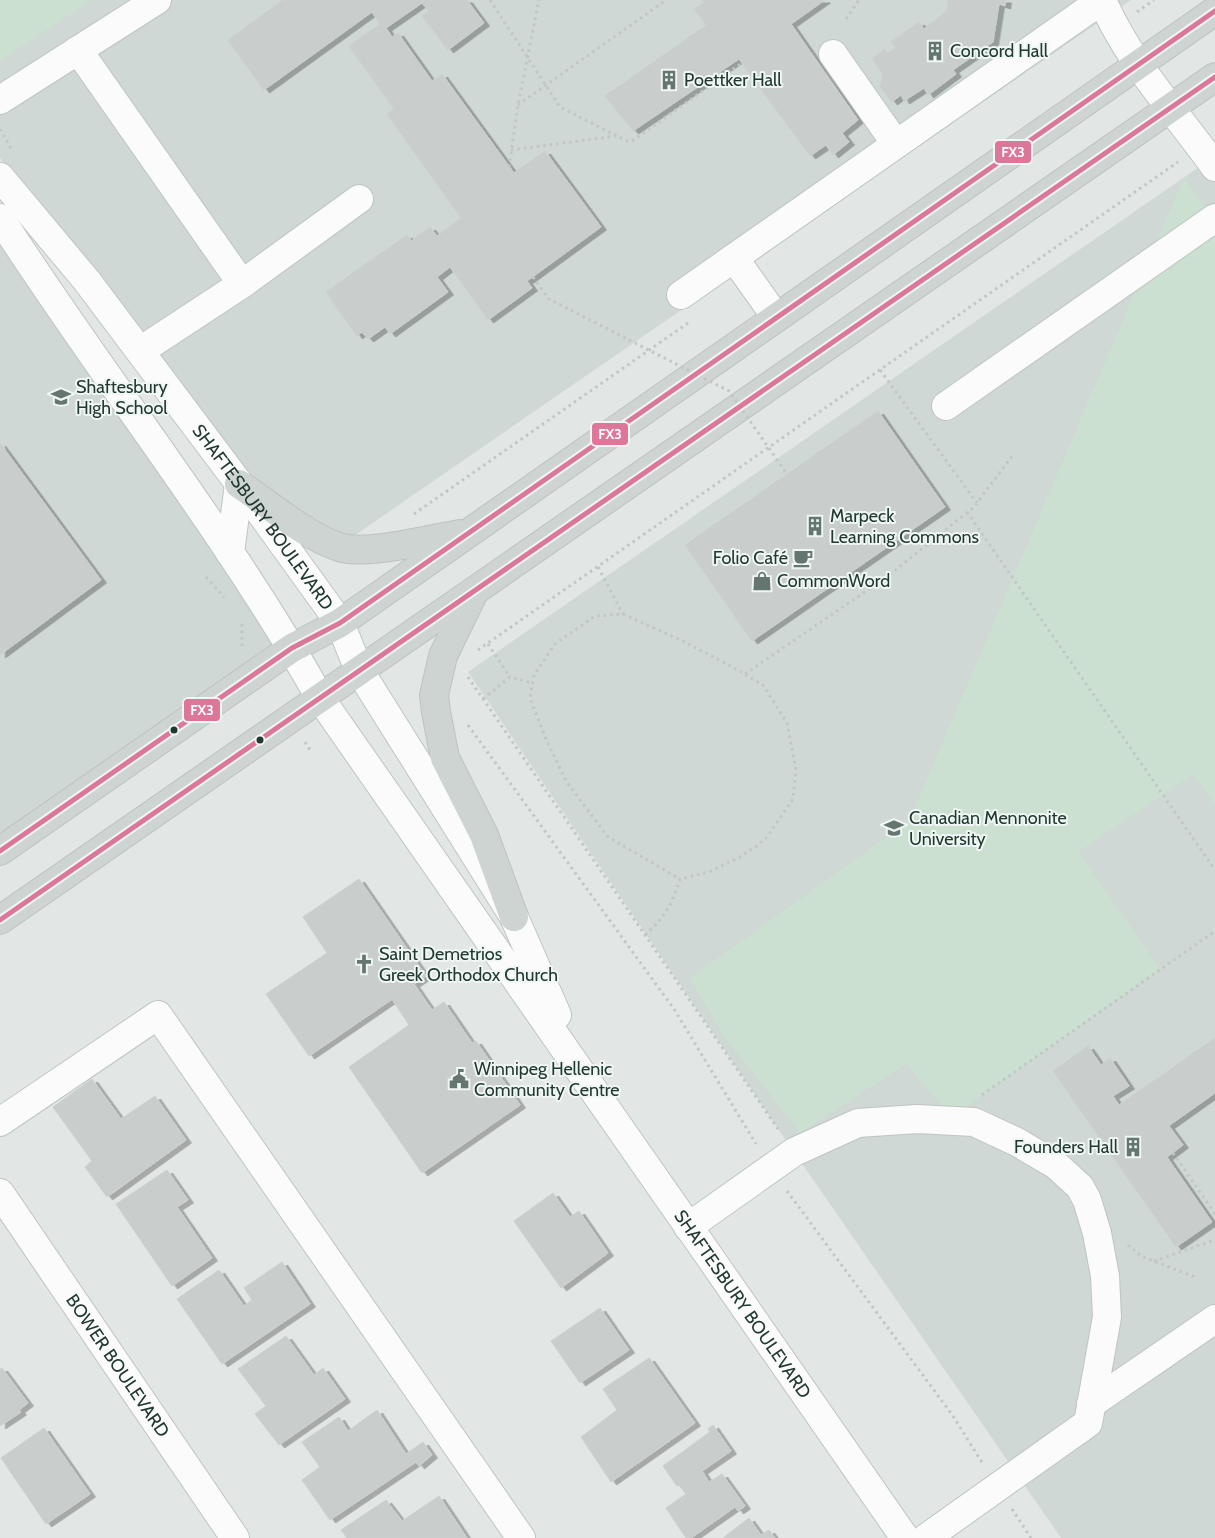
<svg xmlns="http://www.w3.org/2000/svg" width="1215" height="1538" viewBox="0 0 1215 1538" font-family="Cabin,sans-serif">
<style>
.built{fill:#cfd8d4}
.green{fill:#cbe0d1}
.building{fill:#c9cecc;stroke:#cbd0ce;filter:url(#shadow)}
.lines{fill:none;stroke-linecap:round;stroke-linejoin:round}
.minor-casing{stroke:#bfc4c2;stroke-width:30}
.major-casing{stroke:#bcc3c1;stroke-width:30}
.path{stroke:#c0c7c5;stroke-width:3;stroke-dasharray:2.5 4;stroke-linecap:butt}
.minor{stroke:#fbfbfb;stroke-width:28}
.major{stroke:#cdd4d1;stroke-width:28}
.path-bridge{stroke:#c0c7c5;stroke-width:3;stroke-dasharray:2.5 4;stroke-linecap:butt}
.bus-1-casing{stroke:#eff6f3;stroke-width:9}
.bus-1{stroke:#dd779a;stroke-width:5}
.bus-dot{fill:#213932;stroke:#eff6f3;stroke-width:2}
.labels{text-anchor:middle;stroke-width:4;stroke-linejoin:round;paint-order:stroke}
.poi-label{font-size:18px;fill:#213932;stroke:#eff6f3;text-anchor:start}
.street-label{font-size:18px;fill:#213932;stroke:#eff6f3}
.line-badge{stroke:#eff6f3;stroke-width:2}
.badge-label{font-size:14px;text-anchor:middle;font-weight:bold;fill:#fff}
</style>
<defs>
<filter id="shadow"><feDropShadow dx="5.5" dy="3" stdDeviation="0" flood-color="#0004"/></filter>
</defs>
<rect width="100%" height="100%" fill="#e2e7e5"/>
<path class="built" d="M0 0H1131L345 542 270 490 244 467 0 158Z
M1215 156V1538H1061L794 1152 468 672Z
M0 218 292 648 0 851Z"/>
<path class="green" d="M0 0H92L0 61Z
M1184 178 1215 221V805L1194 774 1078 852 1160 969 953 1116 922 1083 907 1063 800 1133 722 1033 690 978 909 821Z"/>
<path class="building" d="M283 0H467L484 23 448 50 422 16 429 11 422 3 386 28 392 37 398 33 432 81 442 74 514 173 545 151 601 227 527 281 532 288 488 320 450 267 437 277 448 292 390 334 385 327 368 339 362 332 357 336 326 292 407 235 411 241 430 227 437 236 461 218 387 114 394 109 349 46 380 24 372 12 264 90 228 40Z
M702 0H742L706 25 694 9 704 3Z
M742 0H825L791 24 858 120 842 133 849 142 833 155 826 145 810 156 739 59 633 131 605 96Z
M948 0H1006L1005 6 999 4 993 42 953 70 956 74 928 95 924 88 904 101 901 95 892 102 880 87 883 74 872 59 884 49 888 53 896 48 891 42 919 22 924 29 947 11Z
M878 411 945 507 752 641 685 545Z
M0 443 101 580 0 655Z
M359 879 426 976 309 1056 266 994 327 953 303 917Z
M414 984 432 1010 444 1002 472 1043 476 1041 520 1105 422 1173 349 1067 409 1025 392 999Z
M1215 1038V1093L1153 1137 1212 1222 1176 1247 1053 1071 1088 1046 1101 1065 1110 1058 1129 1086 1113 1096 1119 1105Z
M92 1079 121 1119 155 1096 186 1140 107 1197 85 1167 92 1161 53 1107Z
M1169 1126 1183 1145 1167 1157 1153 1137Z
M167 1170 188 1200 177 1207 212 1258 172 1286 116 1204Z
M553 1193 570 1217 579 1211 608 1253 561 1288 514 1221Z
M282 1262 310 1304 222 1364 177 1299 219 1270 244 1306 252 1300 244 1288Z
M600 1308 629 1350 580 1383 551 1341Z
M286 1336 314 1375 323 1368 345 1399 279 1445 255 1414 266 1406 238 1369Z
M649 1358 695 1423 611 1482 581 1437 617 1410 603 1389Z
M2 1368 28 1403 19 1410 21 1412 0 1426V1369Z
M377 1410 406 1454 423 1442 432 1455 419 1466 416 1462 330 1520 302 1480 320 1467 302 1442 339 1417 348 1431Z
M713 1425 731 1451 702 1471 709 1482 722 1474 745 1506 738 1511 735 1507 691 1538H686L666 1508 686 1494 679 1485 677 1486 663 1466 710 1432 708 1429Z
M44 1428 90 1494 46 1524 1 1458Z
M439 1496 467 1538H347L341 1530 386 1500 402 1521Z
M749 1518 761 1535 769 1530 775 1538H723Z"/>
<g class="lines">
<defs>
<g id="minor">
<path d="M1102 0C1130 64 1175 111 1215 167"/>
<path d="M78 50 242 284 140 351"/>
<path d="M833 54 896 144"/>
<path d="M0 100 157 0"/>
<path id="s1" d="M0 177 87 281 247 494 340 623 359 670 514 917 557 1015"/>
<path id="s2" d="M0 218C104 380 226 530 320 698 516 977 710 1258 905 1538"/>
<path d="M734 258 776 317"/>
<path d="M242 284 359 199"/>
<path d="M681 295 1102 0"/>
<path d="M946 406 1215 218"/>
<path d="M230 553 239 484"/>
<path d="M0 1122 158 1015 521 1538"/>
<path id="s3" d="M0 1193 235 1538"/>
<path d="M688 1227 794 1152 858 1123 917 1119 974 1122 1017 1142 1056 1165 1080 1187 1087 1200 1097 1233 1105 1276 1107 1317 1088 1423 926 1538"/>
<path d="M1091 1404 1215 1319"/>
</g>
<path id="major" d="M239 484C270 505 304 535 339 547 366 556 430 539 460 534
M473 594 443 656 434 695 436 712 445 758 484 835 514 917
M0 851 292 648 340 623 1215 11
M0 920 1215 77"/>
</defs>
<use href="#minor" class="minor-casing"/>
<use href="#major" class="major-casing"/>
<path class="path" d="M490 0 560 107 627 141H632L742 63
M1137 12 1154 0
M846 19 859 0
M518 105 666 0
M0 129 13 152
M511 150 616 136
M509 167 518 105 539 0
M880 370 977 503
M967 512 1215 870
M414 514 688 323
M598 567 623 614
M206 577 224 597
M242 624V648
M488 644 510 677
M478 650 1178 162
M745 674 888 576 974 507 1013 455
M468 677 778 1129
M483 699 510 677 532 683
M468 725 674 1009 756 1144
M305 742 310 750
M645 935C665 917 671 906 680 879L709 872 738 858 757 846 767 837 793 799 796 770 787 723 763 685 738 670 685 642 623 614 595 616 555 644 534 675 530 698 546 739 566 781 608 837 680 879
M982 1095 1215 931
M1173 1153 1215 1214
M787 1191 953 1416 983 1464
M1128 1245 1141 1256 1195 1277
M1154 1261 1215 1240
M1012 1509 1031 1538"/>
<use href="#minor" class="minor"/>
<use href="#major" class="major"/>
<path class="path-bridge" d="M533 277 549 299 729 391 787 474"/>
<defs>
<path id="bus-1" d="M0 851 292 648 340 623 1215 11
M0 920 1215 77"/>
</defs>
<use href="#bus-1" class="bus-1-casing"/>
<use href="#bus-1" class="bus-1"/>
</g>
<defs>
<symbol id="building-bare" viewBox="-9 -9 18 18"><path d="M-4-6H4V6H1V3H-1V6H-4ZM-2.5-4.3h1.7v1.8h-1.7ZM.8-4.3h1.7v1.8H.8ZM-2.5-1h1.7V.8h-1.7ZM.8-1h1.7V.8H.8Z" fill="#657671" stroke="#eff6f3" stroke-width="2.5" paint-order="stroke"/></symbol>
<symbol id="school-bare" viewBox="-9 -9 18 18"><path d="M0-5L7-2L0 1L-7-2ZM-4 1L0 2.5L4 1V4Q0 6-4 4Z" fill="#657671" stroke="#eff6f3" stroke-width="2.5" paint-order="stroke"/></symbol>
<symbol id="cafe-bare" viewBox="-9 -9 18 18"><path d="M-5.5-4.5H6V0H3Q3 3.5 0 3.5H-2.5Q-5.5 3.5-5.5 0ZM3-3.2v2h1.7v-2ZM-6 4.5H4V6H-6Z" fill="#657671" stroke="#eff6f3" stroke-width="2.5" paint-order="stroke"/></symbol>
<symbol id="shop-bare" viewBox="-9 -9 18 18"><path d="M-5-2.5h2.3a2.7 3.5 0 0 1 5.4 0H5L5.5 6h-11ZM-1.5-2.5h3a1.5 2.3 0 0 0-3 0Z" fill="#657671" stroke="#eff6f3" stroke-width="2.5" paint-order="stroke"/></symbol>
<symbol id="university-bare" viewBox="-9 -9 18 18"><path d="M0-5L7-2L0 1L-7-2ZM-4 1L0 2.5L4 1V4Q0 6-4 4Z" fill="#657671" stroke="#eff6f3" stroke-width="2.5" paint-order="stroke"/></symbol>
<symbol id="church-bare" viewBox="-9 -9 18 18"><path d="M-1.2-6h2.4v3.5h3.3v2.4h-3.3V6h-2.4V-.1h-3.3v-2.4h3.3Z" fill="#657671" stroke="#eff6f3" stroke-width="2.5" paint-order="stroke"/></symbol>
<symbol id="civic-bare" viewBox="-9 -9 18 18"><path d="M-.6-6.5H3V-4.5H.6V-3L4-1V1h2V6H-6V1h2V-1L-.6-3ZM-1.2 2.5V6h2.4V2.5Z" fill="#657671" stroke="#eff6f3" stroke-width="2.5" paint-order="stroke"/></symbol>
</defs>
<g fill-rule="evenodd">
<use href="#building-bare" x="921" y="37" width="28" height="28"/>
<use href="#building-bare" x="655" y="66" width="28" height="28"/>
<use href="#school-bare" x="47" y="383" width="28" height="28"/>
<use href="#building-bare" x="801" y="512" width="28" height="28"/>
<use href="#cafe-bare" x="789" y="544" width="28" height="28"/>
<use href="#shop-bare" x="748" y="567" width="28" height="28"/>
<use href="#university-bare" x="880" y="814" width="28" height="28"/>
<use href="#church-bare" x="350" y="950" width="28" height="28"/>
<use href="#civic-bare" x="445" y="1065" width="28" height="28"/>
<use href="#building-bare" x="1119" y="1133" width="28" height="28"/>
</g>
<g class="bus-dot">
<circle cx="174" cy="730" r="4.5"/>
<circle cx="260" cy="740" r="4.5"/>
</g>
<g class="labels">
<g class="poi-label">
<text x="950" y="57">Concord Hall</text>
<text x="684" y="86">Poettker Hall</text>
<text x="76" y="393">Shaftesbury<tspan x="76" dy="21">High School</tspan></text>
<text x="830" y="522">Marpeck<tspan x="830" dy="21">Learning Commons</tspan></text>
<text x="788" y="564" text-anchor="end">Folio Café</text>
<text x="777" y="587">CommonWord</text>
<text x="909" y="824">Canadian Mennonite<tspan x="909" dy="21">University</tspan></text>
<text x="379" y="960">Saint Demetrios<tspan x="379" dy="21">Greek Orthodox Church</tspan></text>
<text x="474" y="1075">Winnipeg Hellenic<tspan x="474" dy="21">Community Centre</tspan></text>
<text x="1118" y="1153" text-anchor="end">Founders Hall</text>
</g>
<g class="street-label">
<text dy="6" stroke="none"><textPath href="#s1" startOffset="430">SHAFTESBURY BOULEVARD</textPath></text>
<text dy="6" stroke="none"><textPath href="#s2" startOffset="1316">SHAFTESBURY BOULEVARD</textPath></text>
<text dy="6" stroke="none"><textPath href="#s3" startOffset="209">BOWER BOULEVARD</textPath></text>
</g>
</g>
<g class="line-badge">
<rect x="994" y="140" width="38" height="24" rx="5" fill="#dd779a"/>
<rect x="591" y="422" width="38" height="24" rx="5" fill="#dd779a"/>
<rect x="183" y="698" width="38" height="24" rx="5" fill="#dd779a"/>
</g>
<g class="badge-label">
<text x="1013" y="157">FX3</text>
<text x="610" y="439">FX3</text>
<text x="202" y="715">FX3</text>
</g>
</svg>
